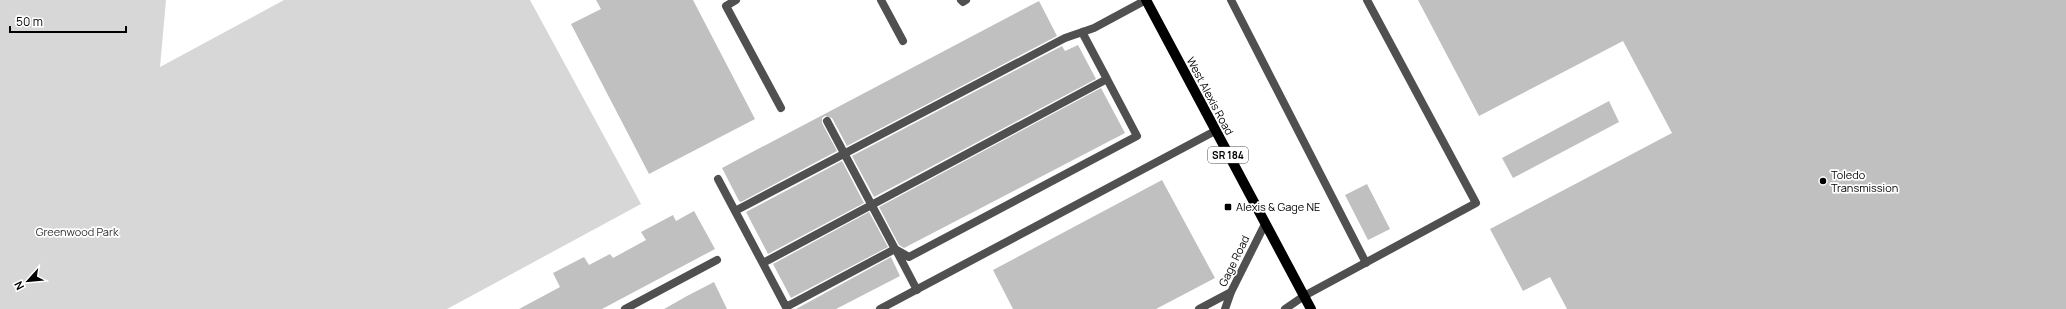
<svg xmlns="http://www.w3.org/2000/svg" width="2066" height="309" viewBox="0 0 2066 309" font-family="Manrope,sans-serif">
<style>
.green{fill:#d7d7d7}
.building{fill:#c0c0c0}
.lines{fill:none;stroke-linecap:round;stroke-linejoin:round}
.lane{stroke:#505050;stroke-width:8}
.street{stroke:#505050;stroke-width:8}
.primary{stroke:#000;stroke-width:10}
.poi-dot{fill:#000;stroke:#fff;stroke-width:1.5}
.labels{text-anchor:middle;stroke-width:3.5;stroke-linejoin:round;paint-order:stroke}
.shield{fill:#fff;stroke:#4c4c4c;stroke-width:1}
.shield-label{font-size:10px;font-weight:bold;fill:#000}
.street-label{font-size:11px;fill:#000;stroke:#fff}
.poi-label{font-size:11px;fill:#000;stroke:#fff;text-anchor:start}
.park-label{font-size:11px;fill:#2e2e2e;stroke:#fff}
</style>
<rect width="100%" height="100%" fill="#fff"/>
<path class="green" d="M0 0H166L160 67 284 0H530L641 204 447 309H0Z"/>
<path class="building" d="M596 0H693L755 119 649 174 571 24 601 9Z
M1418 0H2066V309H1567L1550 277 1523 291 1490 229 1672 133 1623 41 1479 116Z
M1039 1 1057 36 847 146 832 118 825 116 822 118V123L837 151 741 202 739 201 722 168Z
M1078 45 1096 79 874 197 852 156 1062 46 1065 51Z
M1101 88 1125 133 904 248 899 245 879 207Z
M1609 101 1619 122 1513 178 1502 158Z
M842 161 864 203 768 254 746 212Z
M1162 180 1215 278 1156 309H1013L993 270Z
M1367 184 1390 229 1368 240 1345 195Z
M694 211 715 249 602 309H519L560 287 553 273 584 257 589 265 610 254 613 258 646 240 641 232 673 215 676 221Z
M869 212 888 247 791 298 773 264Z
M891 257 900 276 836 309H796Z
M714 282 727 309H664L687 296Z"/>
<g class="lines">
<path class="lane" d="M736 0 726 6 781 108
M881 0 903 41
M961 0 963 2 966 0
M1231 0 1366 263
M1082 32 1107 79
M827 121 895 249 786 307 735 211 1065 38 1094 28 1146 0
M718 179 735 211
M896 250 917 290
M763 263 1107 79 1137 136 909 257 895 249
M1304 296 1476 203 1367 0
M625 309 717 260
M880 309 1215 131"/>
<path class="street" d="M1199 309 1231 292
M1225 309 1231 292 1265 224
M1285 309 1304 296"/>
<path class="primary" d="M1146 0 1311 309"/>
</g>
<g class="poi-dot">
<circle cx="1823" cy="181" r="4"/>
<rect x="1224" y="203" width="8" height="8" rx="2"/>
</g>
<g class="labels">
<rect class="shield" x="1208" y="147" width="40" height="16" rx="3"/>
<g class="shield-label">
<text x="1228" y="159">SR 184</text>
</g>
<g class="street-label">
<text transform="translate(1210 96) rotate(62)" y="4">West Alexis Road</text>
<text transform="translate(1234 261) rotate(-64)" y="4">Gage Road</text>
</g>
<g class="poi-label">
<text x="1831" y="179">Toledo<tspan x="1831" dy="13">Transmission</tspan></text>
<text x="1236" y="211">Alexis &amp; Gage NE</text>
</g>
<g class="park-label">
<text x="77" y="236">Greenwood Park</text>
</g>
</g>
<g transform="translate(28 281) rotate(243)" stroke="#ffffff" stroke-width="3" paint-order="stroke">
<path d="M0-3L7 15L0 10L-7 15Z" fill="#000000"/>
<text y="-6" font-size="11" font-weight="bold" text-anchor="middle" fill="#000000">N</text>
</g>
<path d="M10 26v6h116v-6" fill="none" stroke="#000000" stroke-width="2"/>
<text x="16" y="26" font-size="12" fill="#000000" stroke="#ffffff" stroke-width="3" paint-order="stroke">50 m</text>
</svg>
